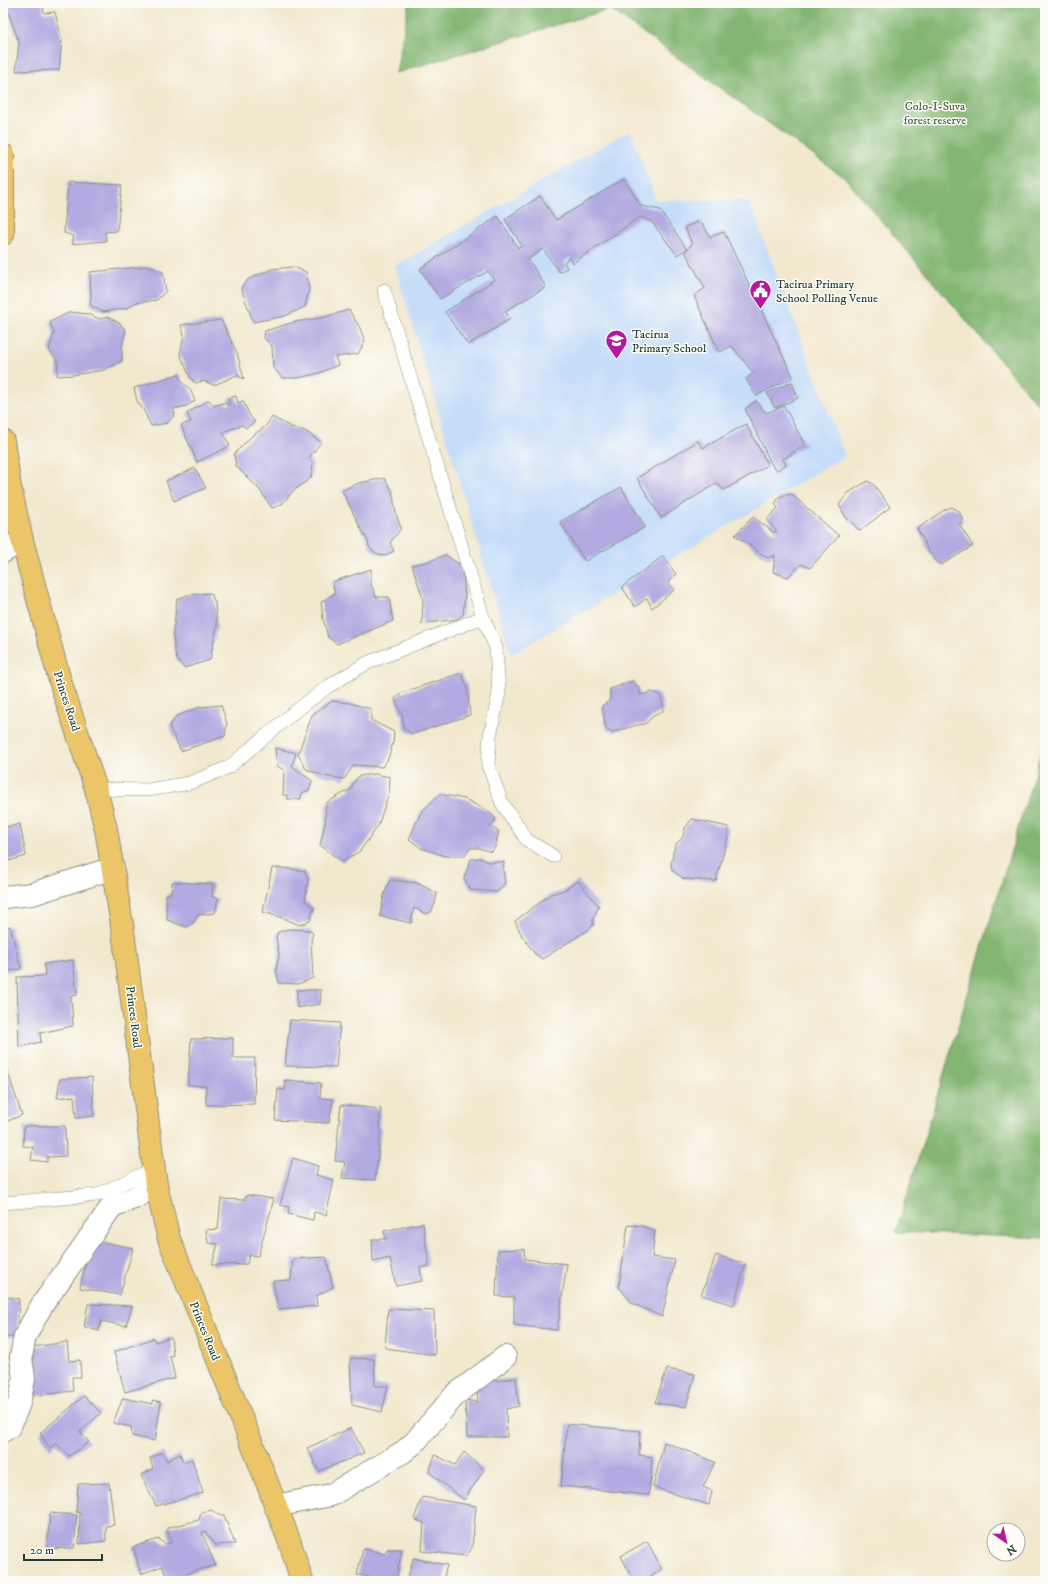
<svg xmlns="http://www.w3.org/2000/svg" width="1048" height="1584" viewBox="0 0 1048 1584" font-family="'IM FELL DW Pica',serif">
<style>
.built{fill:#c6ddf9}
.forest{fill:#83b672;stroke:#517a53}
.building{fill:#b2aae1}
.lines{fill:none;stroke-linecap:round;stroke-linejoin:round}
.lane-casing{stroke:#889281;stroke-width:14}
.street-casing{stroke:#889281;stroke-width:24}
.primary-casing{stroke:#889281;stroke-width:24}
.lane{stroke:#fff;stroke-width:13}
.street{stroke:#fff;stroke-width:22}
.primary{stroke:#edc569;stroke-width:22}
.labels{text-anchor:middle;stroke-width:3;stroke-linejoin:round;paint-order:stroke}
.park-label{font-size:12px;fill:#406348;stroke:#fdfcf7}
.poi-label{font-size:12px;fill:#1f3d34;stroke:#fdfcf7;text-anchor:start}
.street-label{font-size:12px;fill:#1f3d34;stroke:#fdfcf7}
</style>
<rect width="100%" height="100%" fill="#fdfcf7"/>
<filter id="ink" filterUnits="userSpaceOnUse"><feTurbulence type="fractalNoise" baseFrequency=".025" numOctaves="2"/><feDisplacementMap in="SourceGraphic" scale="8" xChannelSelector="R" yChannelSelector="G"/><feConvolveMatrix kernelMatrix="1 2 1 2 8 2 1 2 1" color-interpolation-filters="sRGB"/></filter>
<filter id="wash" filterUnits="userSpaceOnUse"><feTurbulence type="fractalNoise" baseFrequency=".012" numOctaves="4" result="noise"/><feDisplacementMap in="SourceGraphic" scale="16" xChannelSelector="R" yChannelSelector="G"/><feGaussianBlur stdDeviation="0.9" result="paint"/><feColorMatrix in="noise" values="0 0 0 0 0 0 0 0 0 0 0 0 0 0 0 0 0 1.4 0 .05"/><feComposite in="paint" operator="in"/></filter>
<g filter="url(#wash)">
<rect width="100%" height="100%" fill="#f2e8ce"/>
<path class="built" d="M630 130 656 200 749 201 845 456 511 655 395 266Z"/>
<path class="forest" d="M409 3H1045V413L845 178 610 9 396 73Z
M1045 739V1238L896 1232Z"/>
<g id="blocks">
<path class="building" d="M5 3H42L44 13 55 12 62 40 59 70 16 71 19 42Z
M624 179 641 206 660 210 687 249 677 255 651 221 640 217 573 263 570 257 564 262 567 268 559 272 543 249 528 259 546 287 505 311 510 319 468 345 445 312 494 280 488 271 440 299 420 269 498 216 518 248 522 246 505 219 540 196 556 220Z
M68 182 122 185 117 231 105 232 106 241 72 244 74 236 64 233Z
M701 221 710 237 724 232 793 377 756 396 746 379 753 373 732 346 719 352 694 296 705 288 685 252 692 244 685 227Z
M150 266 163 272 166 291 157 300 135 303 128 308 103 312 90 305 91 296 90 272Z
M293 267 306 272 309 289 305 307 285 316 253 322 241 288 249 279 272 269Z
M349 310 359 326 365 341 358 354 335 357 338 365 319 373 298 378H282L273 367 272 346 264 338 265 331 294 322 321 318Z
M70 312 88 314 99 319 108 317 119 323 126 330 122 345V361L104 370 73 375 57 376 58 362 49 350 54 333 50 322Z
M221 320 237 353 244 379 237 375 214 385 203 381 196 383 192 380 189 375 180 354 184 335 181 325Z
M179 374 182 382 190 389 195 401 187 406 173 409 175 415 167 423 151 426 144 411 137 401 134 388Z
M792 382 798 398 775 408 767 393Z
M236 396 238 403 243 401 250 416 255 422 246 428 242 425 223 432 230 446 197 462 181 425 191 422 187 413 209 400 214 406 226 402 227 405 230 404 228 398Z
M756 401 766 413 784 406 805 445 783 459 786 465 777 470 773 467 745 409Z
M272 417 291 427 305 431 321 442 309 458 313 464 311 478 293 491 282 504 272 508 259 489 236 466 234 454 253 435 265 427Z
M746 424 768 465 724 490 717 483 661 518 637 478 698 441 703 448Z
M195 468 206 488 174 501 166 481Z
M384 478 392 490 396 514 401 528 390 543 394 551 384 556 374 552 369 547 368 541 360 527 342 490 359 483Z
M868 481 874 485 890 507 860 531 845 516 839 505 848 493Z
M621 487 645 527 585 561 560 522Z
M791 494 839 536 810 568 801 564 788 577 773 572 775 555 768 558 735 535 753 517 773 532H777L767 519 778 508 775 504 779 497Z
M952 507 959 511 963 521 959 524 973 546 941 565 935 560 927 549 924 541 917 529 944 510Z
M445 555 462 566 465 594 463 615 457 619 422 624 423 599 412 565 430 561Z
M663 556 676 574 668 582 674 590 652 608 647 598 635 607 622 587Z
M371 569V584L376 597H389L393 621 337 644 328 637 323 619 321 602 335 593 332 582Z
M211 593 215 603 217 625 210 660 184 668 177 660 174 648 173 634 177 599 188 595Z
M461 673 467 686 470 715 413 734 404 729 402 715 395 699 401 693Z
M633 681 639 688 640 695 652 692 660 695 663 705V711L652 717 645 724 637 725 613 732 607 730 605 724 602 706 610 700V689Z
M332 701 350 703 371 709V720L394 732 393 743 388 759 382 767 354 765 344 779 325 776 306 769 298 754 312 715Z
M221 705 227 724 225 736 181 751 169 726 177 716 200 707Z
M275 748 296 753 292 766 312 781 309 790 302 793 301 799H287V795H283L284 770 277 766Z
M375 774 390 777 389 793 378 826 360 851 342 862 320 845 325 824 326 803 351 789 353 783 359 776Z
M440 794 465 799 488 811 496 819 490 827 499 831 495 847 492 852 479 848H470L465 856H445L421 848 409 839 421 812Z
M692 819 728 827V836L716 881 684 879 672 870 671 863 673 857V852L676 844 683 837 685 828Z
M20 824 26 856 9 861 6 852 3 853V828Z
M481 858 488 862H504L503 869 505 883 497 892 471 890 464 878 471 859Z
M272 868H284L305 871 308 880 305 901 314 908 310 921 299 925 286 919 263 912Z
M390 880 417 883 437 893 435 904 431 912 426 914 414 908 411 923 380 916 384 895Z
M578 881 599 906 593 919V925L588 930 542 959 535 954 522 936 515 921 551 894 564 890Z
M172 882 213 884 212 897 218 898 215 913 198 915 193 923 186 927 167 920 166 895 171 893Z
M10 926 21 969 3 972V928Z
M288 929 310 930 313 934 311 940 313 978 298 984 279 983 276 970 279 954 276 937 278 932Z
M73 960 77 995 71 996 73 1026 40 1033 41 1042 19 1047 17 977 45 976 44 964Z
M297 990H321L320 1004 297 1008Z
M290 1020 340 1023 336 1067 285 1066Z
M233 1038V1058H255L254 1104 206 1105V1086L188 1085 191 1039Z
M6 1067 22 1115 3 1123V1069Z
M92 1077 94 1116 76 1118 74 1096 57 1098 60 1079Z
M285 1080 321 1083 320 1098 333 1099 329 1123 275 1120 278 1089 285 1090Z
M341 1105 381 1109 379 1126 381 1129 375 1180 342 1178 345 1162 335 1161Z
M24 1126H65L66 1156 47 1157V1162L31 1160 33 1147 23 1146Z
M293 1158 318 1166 316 1175 334 1180 326 1215 314 1212 313 1220 288 1214 289 1207 280 1205Z
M247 1195 274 1199 258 1256 249 1255 247 1264 212 1265 218 1244 208 1243 206 1230 218 1229 221 1199 244 1200Z
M423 1223 429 1266 420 1268 422 1281 396 1286 390 1258 373 1262 372 1239H386L384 1231Z
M628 1225 642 1226 655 1231 652 1257 675 1260 662 1317 632 1303 619 1287Z
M98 1241 133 1248 120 1295 80 1288 88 1254Z
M524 1249 525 1259 567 1264 557 1330 514 1325V1297L496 1296 498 1250Z
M716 1255 745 1264 734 1305 701 1295Z
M326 1257 333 1287 316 1296 317 1306 278 1309 273 1281 291 1280 293 1259Z
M7 1297 19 1299 17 1337H3V1304H5Z
M88 1304 132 1306 126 1326 101 1321 99 1331 84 1327Z
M388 1309 434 1311 435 1355 385 1348Z
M171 1337 173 1355 170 1356 175 1378 125 1392 114 1352 154 1338 155 1342Z
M67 1342 69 1361 80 1360 81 1377H72L73 1391 33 1396V1347Z
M350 1358 374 1359 375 1386H388L382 1412 352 1405Z
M667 1369 695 1374 686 1407 655 1403Z
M516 1378 519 1406 506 1409 507 1437H467L465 1400 478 1402 476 1383Z
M84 1396 101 1413 80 1432 89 1442 69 1456 56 1443 50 1449 40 1433Z
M123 1398 153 1404V1400L161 1402 155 1441 132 1436 131 1427 113 1423Z
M567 1424 640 1431 639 1455 652 1457 649 1495 561 1486Z
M351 1428 364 1453 319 1471 307 1448Z
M664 1442 715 1462 703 1487 712 1491 709 1505 653 1487Z
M163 1452 167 1461 180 1454 183 1462 192 1459 203 1493 156 1506 141 1475 153 1469 150 1458Z
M464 1452 484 1470 464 1500 429 1472 435 1455 455 1465Z
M109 1483 114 1525 106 1526V1541L79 1544 80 1513 76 1512 78 1484Z
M422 1497 476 1506 472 1548 466 1556 422 1551 424 1523 414 1519Z
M212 1510 218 1515H224L235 1544 215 1545 205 1531 202 1532 215 1565 168 1580 162 1566 141 1574 133 1547 159 1539 165 1544 171 1543 167 1528 199 1520 201 1512Z
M50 1513 77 1515 74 1548 47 1549Z
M647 1541 662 1569 645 1581H634L621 1556Z
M363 1549 385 1554 387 1549H402L396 1581 357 1575Z
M413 1558 447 1565 443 1581H407Z"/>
</g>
</g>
<g filter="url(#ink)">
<use href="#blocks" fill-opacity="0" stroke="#889281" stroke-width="1"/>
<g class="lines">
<defs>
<path id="lane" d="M483 617 496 648 499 693 490 736 488 765 502 803 527 840 553 856
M96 789 148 790 190 783 229 767 293 713 329 686 367 663 483 617 384 290
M3 1203 97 1195 154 1169"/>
<path id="street" d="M3 552 22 540
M3 897 32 894 113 868
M3 1431 10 1426 19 1403 24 1379 21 1357 25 1336 42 1305 112 1206 134 1198 156 1185
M275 1506 331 1495 403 1452 414 1443 455 1395 505 1357"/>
<path id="primary" d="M3 155V234
M3 441 10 487 22 540 60 681 96 789 106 829 123 931 156 1185 169 1239 258 1459 290 1543 302 1581"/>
</defs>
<use href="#lane" class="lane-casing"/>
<use href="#street" class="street-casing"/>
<use href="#primary" class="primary-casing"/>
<use href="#lane" class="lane"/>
<use href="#street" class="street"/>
<use href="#primary" class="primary"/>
</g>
</g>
<defs>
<symbol id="civic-pin" viewBox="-11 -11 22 30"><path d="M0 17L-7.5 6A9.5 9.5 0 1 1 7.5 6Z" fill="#b5179e" stroke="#fdfcf7"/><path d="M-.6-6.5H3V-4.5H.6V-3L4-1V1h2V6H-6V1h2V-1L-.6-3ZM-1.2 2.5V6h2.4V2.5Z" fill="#fff"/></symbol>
<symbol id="school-pin" viewBox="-11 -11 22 30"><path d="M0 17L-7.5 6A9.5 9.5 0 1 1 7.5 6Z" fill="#b5179e" stroke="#fdfcf7"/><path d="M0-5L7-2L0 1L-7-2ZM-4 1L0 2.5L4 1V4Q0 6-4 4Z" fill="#fff"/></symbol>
</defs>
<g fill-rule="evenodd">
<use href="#civic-pin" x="748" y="278" width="25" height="34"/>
<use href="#school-pin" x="604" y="328" width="25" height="34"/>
</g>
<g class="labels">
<g class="park-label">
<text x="935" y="110">Colo-I-Suva<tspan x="935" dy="14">forest reserve</tspan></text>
</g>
<g class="poi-label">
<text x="776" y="288">Tacirua Primary<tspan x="776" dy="14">School Polling Venue</tspan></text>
<text x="632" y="338">Tacirua<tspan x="632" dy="14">Primary School</tspan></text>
</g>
<g class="street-label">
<text transform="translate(67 701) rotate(72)" y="4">Princes Road</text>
<text transform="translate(134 1017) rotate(83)" y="4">Princes Road</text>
<text transform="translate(205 1331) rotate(68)" y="4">Princes Road</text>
</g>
</g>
<rect width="1048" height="1584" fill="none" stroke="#fdfcf7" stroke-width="16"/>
<g transform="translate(1006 1542) rotate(146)"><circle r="19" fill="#fdfcf7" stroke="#a4b0a9"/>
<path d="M0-3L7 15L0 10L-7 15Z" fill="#b5179e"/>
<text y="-6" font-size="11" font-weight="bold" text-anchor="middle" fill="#1f3d34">N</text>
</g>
<path d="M24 1554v6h78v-6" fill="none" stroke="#1f3d34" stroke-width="2"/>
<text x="30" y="1554" font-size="12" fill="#1f3d34" stroke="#fdfcf7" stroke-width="3" paint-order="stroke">20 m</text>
</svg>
